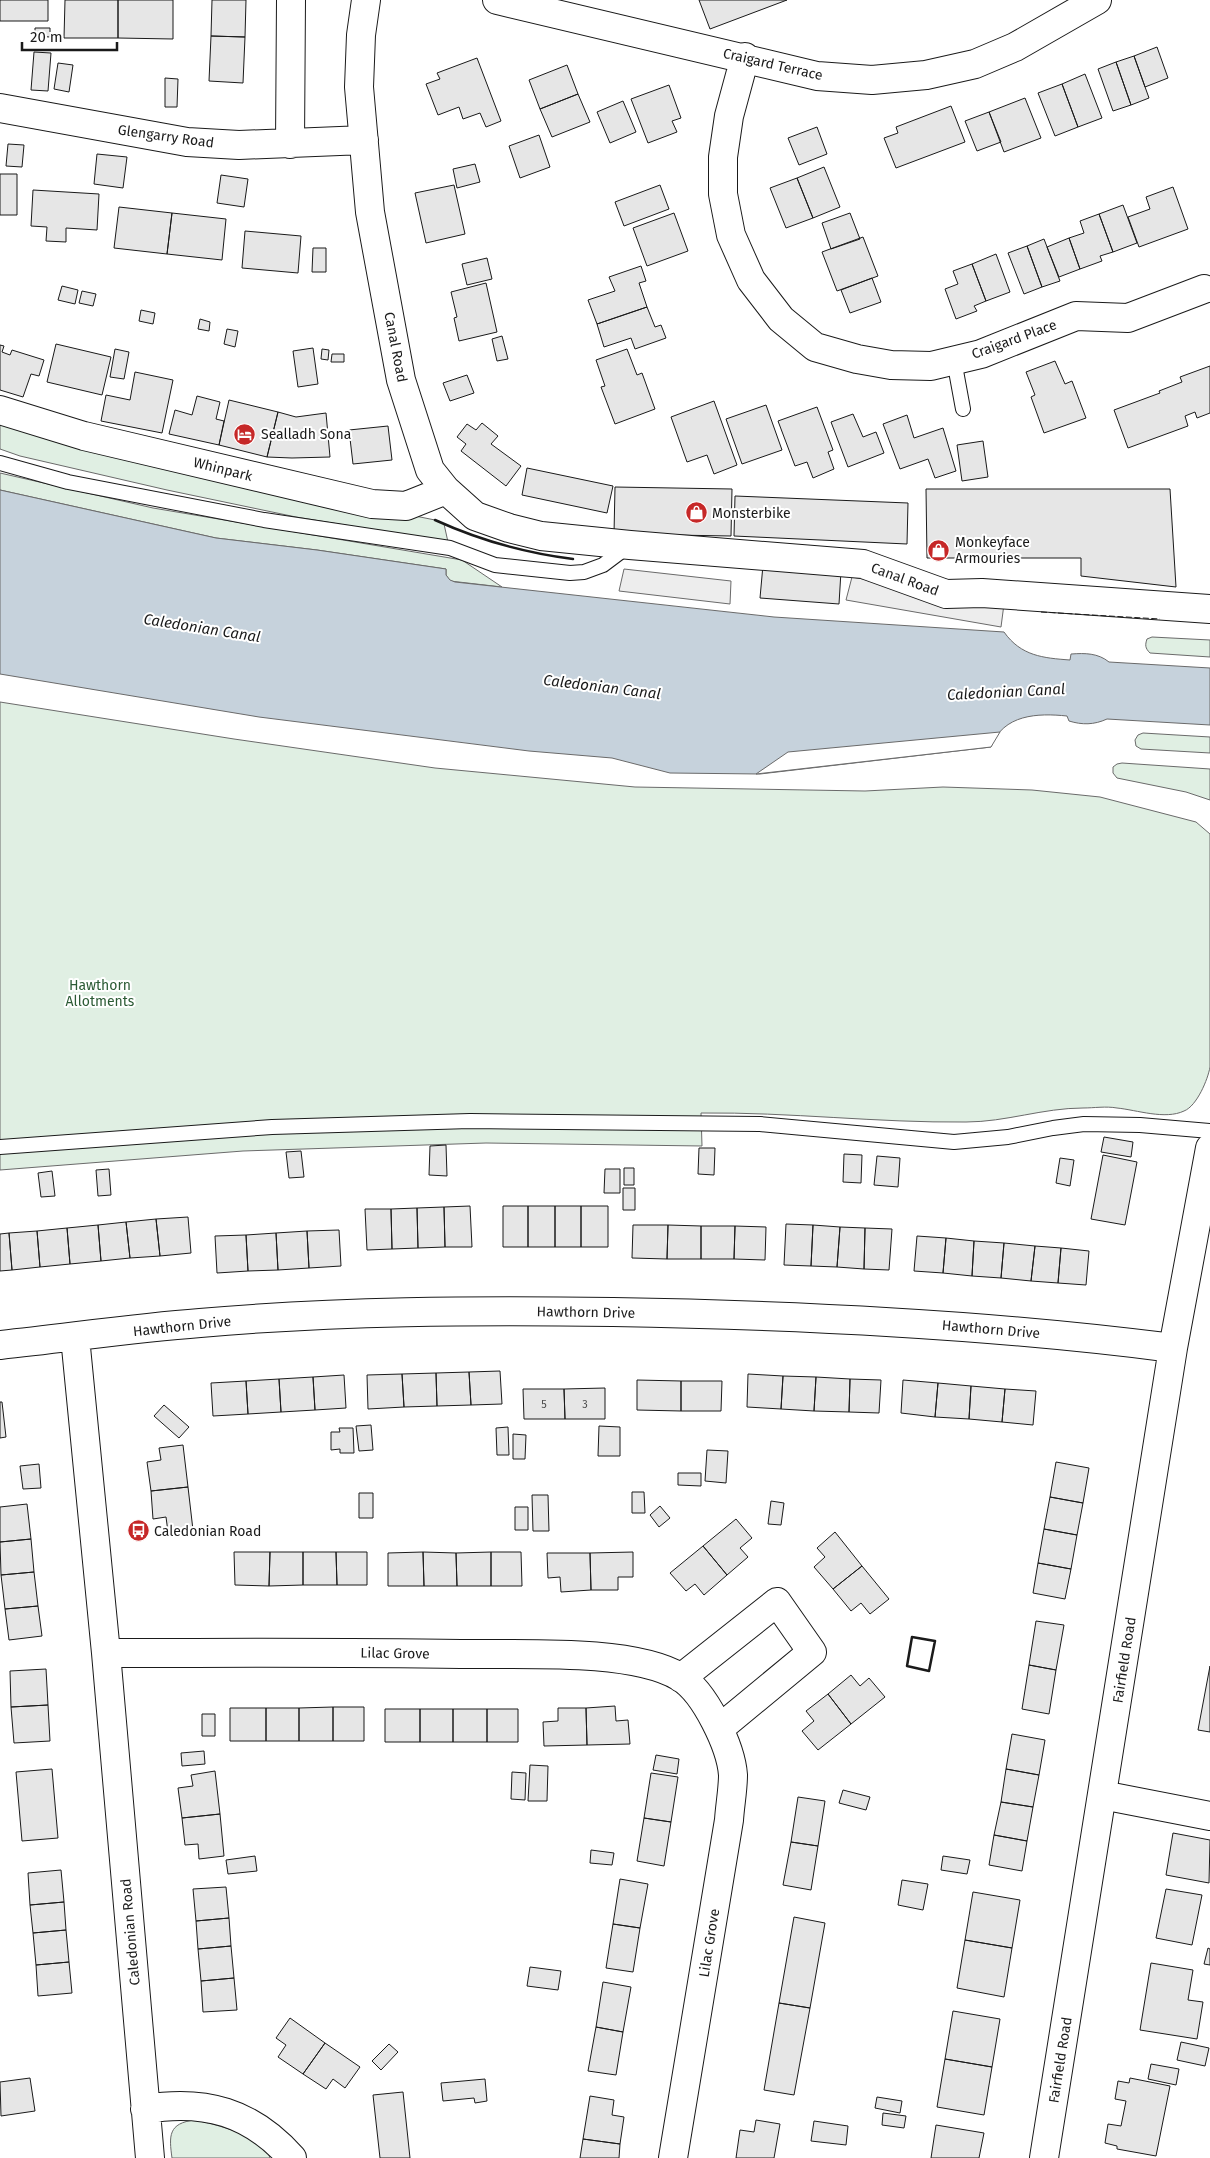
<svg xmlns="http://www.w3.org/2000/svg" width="1210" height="2158" viewBox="0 0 1210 2158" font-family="'Fira Sans',sans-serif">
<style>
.green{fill:#e0efe3;stroke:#6a6a6a}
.parking{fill:#ededed;stroke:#6a6a6a}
.water{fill:#c6d2dc;stroke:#6a6a6a}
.pier{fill:#fff;stroke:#6a6a6a}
.building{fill:#e6e6e6;stroke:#1a1a1a}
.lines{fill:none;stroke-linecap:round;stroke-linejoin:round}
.lane-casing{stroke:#1a1a1a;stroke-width:16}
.street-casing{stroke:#1a1a1a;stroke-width:30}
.lane{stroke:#fff;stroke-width:14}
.street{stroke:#fff;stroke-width:28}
.fence{stroke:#1a1a1a;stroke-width:1;stroke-dasharray:6 2.5;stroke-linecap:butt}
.wall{stroke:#1a1a1a;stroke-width:2.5}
.labels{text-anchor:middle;stroke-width:4;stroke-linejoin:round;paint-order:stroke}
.number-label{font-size:11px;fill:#4d4d4d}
.street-label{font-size:14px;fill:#1a1a1a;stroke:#fff}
.poi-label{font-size:14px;fill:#1a1a1a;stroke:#fff;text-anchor:start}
.park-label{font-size:14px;fill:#2b5a34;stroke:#fff}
.water-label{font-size:15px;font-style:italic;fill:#1a1a1a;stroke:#fff}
</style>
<rect width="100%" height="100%" fill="#fff"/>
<path class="green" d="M0 418 331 499 435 520 444 524 448 542 296 517 167 490 20 456 0 449Z
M0 473 153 508 462 560 502 587 450 581 446 575V569L317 550 216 538 0 490Z
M1152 637 1210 640V657L1150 653C1145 648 1145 645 1147 639Z
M0 702 234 739 435 768 635 787 865 791 943 787 1032 790 1100 797 1196 822 1210 834V1067C1208 1079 1197 1106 1184 1111 1165 1120 1137 1110 1117 1108 1106 1106 1094 1108 1083 1108 1043 1108 1006 1122 966 1122 878 1123 790 1112 701 1113L702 1146 486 1143 243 1151 0 1170Z
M1143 733 1210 737V753L1141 749 1136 746 1135 740 1138 735Z
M1122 763 1210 769V800L1186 792 1117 778 1113 773V767L1117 764Z
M195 2120C214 2124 265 2136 270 2158H172C169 2136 168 2123 195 2120Z"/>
<path class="parking" d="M624 569 731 581 730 604 619 591Z
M852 577 1004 604 1001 627 846 600Z"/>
<path class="water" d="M0 490 216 538 317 550 446 569V575L450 580 455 582 774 617 1004 632C1021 656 1043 658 1070 660L1071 654C1085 653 1098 653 1109 662L1210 668V725L1107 719C1094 725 1082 725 1069 721L1067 716C1038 713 1003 714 991 747L760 774 670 773 612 758 529 751 259 717 0 674Z"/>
<path class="pier" d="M1000 732 991 747 756 774 788 752Z"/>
<path class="building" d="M0 0H48V21H0Z
M65 0H118V38H64Z
M118 0H173V39L118 38Z
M212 0H246L245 37 211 36Z
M699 0H787L710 29Z
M35 28H50V37L35 36Z
M211 36 245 37 243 83 209 81Z
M1157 47 1168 78 1145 87 1134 56Z
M34 52 51 53 48 91 31 90Z
M1134 56 1149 98 1131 105 1116 62Z
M477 58 501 121 486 127 480 113 463 119 459 107 438 115 426 84 440 79 437 73Z
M1116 62 1131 105 1113 111 1098 69Z
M58 63 73 65 69 92 54 89Z
M567 65 578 94 540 109 529 80Z
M1085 74 1102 118 1078 127 1062 84Z
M165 78 178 79 177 107H165Z
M1062 84 1078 127 1055 136 1038 93Z
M669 85 681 118 672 121 677 132 648 143 631 99Z
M578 94 590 122 552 137 540 109Z
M1025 98 1041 138 1004 152 989 112Z
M623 101 636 132 610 143 597 112Z
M951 106 965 142 896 168 884 138 898 133 896 127Z
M989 112 1001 142 977 151 965 121Z
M817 127 827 154 799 165 788 138Z
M539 135 550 167 520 178 509 146Z
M8 144 24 145 22 167 6 166Z
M97 154 127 157 123 188 94 184Z
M475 164 480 182 457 188 453 169Z
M824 167 840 207 813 218 797 178Z
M0 174H17V215H0Z
M221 175 248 179 244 207 217 203Z
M797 178 813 218 786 228 770 188Z
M454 185 465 234 426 243 415 193Z
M660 185 669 209 624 226 615 202Z
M1173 187 1188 229 1139 247 1128 217 1150 209 1146 197Z
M33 190 99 194 97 230 66 228V242L46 241 47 227 31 226Z
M1123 205 1137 243 1113 252 1099 214Z
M119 207 172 213 167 254 114 248Z
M172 213 226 219 222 260 167 254Z
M674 213 688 251 647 266 633 228Z
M850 213 860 239 831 249 822 223Z
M1099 214 1113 252 1100 256 1102 261 1080 269 1069 238 1084 233 1080 221Z
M245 231 301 236 298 273 242 268Z
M863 237 878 276 837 291 822 252Z
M1069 238 1080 269 1059 277 1047 247Z
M1044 239 1060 281 1042 287 1027 246Z
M1027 246 1042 287 1024 294 1008 253Z
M313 248H326V272H312Z
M996 254 1010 292 986 301 972 264Z
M487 258 492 279 467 285 462 264Z
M972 264 986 301 974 306 977 311 956 319 945 289 958 284 953 271Z
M641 266 646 281 639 283 647 307 597 324 588 300 615 291 609 277Z
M872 278 881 302 850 313 841 290Z
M486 283 497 332 459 341 454 318 457 317 451 292Z
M62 286 78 290 75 304 58 300Z
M82 291 96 294 93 306 79 303Z
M647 307 655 327 661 325 666 338 635 349 631 338 604 347 597 324Z
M141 310 155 313 153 324 139 321Z
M200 319 210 322 209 331 198 329Z
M227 329 238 331 235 347 224 344Z
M502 336 508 359 497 361 492 339Z
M56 344 111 357 102 395 47 382Z
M0 345 4 346 2 352 10 355 12 350 44 360 39 376 31 374 23 397 0 390Z
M313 348 318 384 298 387 293 351Z
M115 349 129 352 124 379 110 377Z
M322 349 329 350 328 360 321 359Z
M627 349 637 375 642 373 655 409 615 424 601 387 605 386 596 360Z
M332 354H344V362H331Z
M1055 361 1065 384 1072 381 1086 418 1044 433 1031 397 1035 395 1026 372Z
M1210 366V413L1197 418 1195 412 1185 416 1188 426 1128 448 1114 410 1160 393 1159 391 1182 382 1180 377Z
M135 372 173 380 162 433 101 421 106 395 130 400Z
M467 375 474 393 450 401 443 383Z
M197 396 220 402 216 419 224 421 219 445 169 434 175 410 192 415Z
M229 400 278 412 267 457 219 445Z
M714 401 737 465 714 474 707 455 687 462 671 417Z
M766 405 782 450 742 464 726 419Z
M817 407 833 450 828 452 834 469 813 478 807 462 795 466 778 421Z
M278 412 296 417 326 413 330 457 292 458 267 457Z
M853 414 863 437 876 432 884 453 848 467 831 422Z
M907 415 914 438 943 428 956 471 935 478 928 459 900 469 883 424Z
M482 423 498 436 491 444 521 466 506 486 461 451 466 444 457 437 467 424 476 430Z
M388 426 392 460 353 464 349 430Z
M983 441 988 477 962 481 957 445Z
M527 468 613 486 607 513 522 495Z
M615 487 732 489 731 536 614 534Z
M926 489H1170L1176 587 1081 576V558H927Z
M735 496 908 503 907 544 734 536Z
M763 565 841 571 839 604 760 598Z
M1104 1137 1133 1142 1131 1157 1101 1152Z
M446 1145 447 1176 429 1175 430 1146Z
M699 1148H715L714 1175 698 1174Z
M301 1151 304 1177 289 1178 286 1152Z
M844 1154 862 1155 861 1183 843 1182Z
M1103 1155 1137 1162 1125 1225 1091 1219Z
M877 1156 900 1158 898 1187 874 1185Z
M1060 1158 1074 1160 1070 1186 1056 1183Z
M624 1168H634V1185H624Z
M109 1169 111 1195 98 1196 96 1170Z
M605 1169H620V1193H604Z
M52 1171 55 1196 41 1197 38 1173Z
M623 1188H635V1210H623Z
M470 1206 472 1247H445L444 1207Z
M503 1206H528V1247H503Z
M528 1206H555V1247H528Z
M555 1206H581V1247H555Z
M581 1206H608V1247H581Z
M444 1207 445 1247 418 1248 417 1208Z
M417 1208 418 1248 392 1249 391 1209Z
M365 1209H391L392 1249 367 1250Z
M188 1217 191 1253 160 1256 156 1219Z
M156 1219 160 1256 130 1258 126 1222Z
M126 1222 130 1258 101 1261 98 1225Z
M786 1224 813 1225 811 1266 784 1265Z
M98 1225 101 1261 70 1264 67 1228Z
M633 1225H668L667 1259 632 1258Z
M668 1225 701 1226V1259H667Z
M813 1225 840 1227 837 1267 811 1266Z
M701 1226H735L734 1259H701Z
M735 1226 766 1227 765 1260 734 1259Z
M840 1227 865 1228 864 1269 837 1267Z
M67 1228 70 1264 40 1267 37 1231Z
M865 1228 892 1229 889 1270 864 1269Z
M339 1230 341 1266 309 1268 307 1231Z
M37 1231 40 1267 12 1270 9 1233Z
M307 1231 309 1268 278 1270 276 1233Z
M9 1233 12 1270 0 1271V1234Z
M276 1233 278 1270 248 1271 246 1235Z
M246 1235 248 1271 217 1273 215 1236Z
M917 1236 946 1238 943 1273 914 1271Z
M946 1238 974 1241 972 1276 943 1273Z
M974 1241 1004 1243 1001 1278 972 1276Z
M1004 1243 1035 1246 1031 1281 1001 1278Z
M1035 1246 1061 1248 1058 1283 1031 1281Z
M1061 1248 1089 1251 1086 1285 1058 1283Z
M500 1371 502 1404 471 1405 469 1372Z
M469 1372 471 1405 437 1406 436 1373Z
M436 1373 437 1406 404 1407 402 1374Z
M402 1374 404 1407 368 1409 367 1375Z
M748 1374 783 1376 781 1409 747 1407Z
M344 1375 346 1408 315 1410 313 1377Z
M783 1376 816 1377 814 1411 781 1409Z
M313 1377 315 1410 281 1412 279 1379Z
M816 1377 850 1379 849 1412 814 1411Z
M279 1379 281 1412 248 1414 246 1381Z
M850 1379 881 1380 879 1413 849 1412Z
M637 1380 681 1381V1411L637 1410Z
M903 1380 938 1383 935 1417 901 1413Z
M246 1381 248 1414 213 1416 211 1383Z
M681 1381H722L721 1411H681Z
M938 1383 971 1386 969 1419 935 1417Z
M971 1386 1005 1389 1002 1422 969 1419Z
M605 1388V1419H565L564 1389Z
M523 1389H564L565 1419H524Z
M1005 1389 1036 1391 1033 1425 1002 1422Z
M0 1402H2L6 1437 0 1438Z
M164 1405 189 1427 179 1438 154 1416Z
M371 1425 373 1450 359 1451 356 1426Z
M599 1426 620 1427V1456H598Z
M508 1427 509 1455H497L496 1428Z
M339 1428H353L354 1453H340V1449L331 1450V1432H340Z
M513 1434 526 1435 525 1459H513Z
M183 1445 188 1487 151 1491 147 1462 161 1460 159 1448Z
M707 1450 728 1451 726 1483 705 1481Z
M1056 1462 1089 1468 1083 1503 1050 1497Z
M39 1464 41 1488 23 1489 20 1466Z
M678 1473H701V1486L678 1485Z
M188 1487 193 1530 168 1532 166 1517 153 1519 151 1491Z
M632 1492H644L645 1513H632Z
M359 1493H373V1518H359Z
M532 1495H548L549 1531H533Z
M1050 1497 1083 1503 1077 1535 1044 1529Z
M771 1501 784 1503 781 1525 768 1524Z
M27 1504 31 1539 0 1542V1507Z
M660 1506 670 1518 659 1527 650 1515Z
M515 1507H528V1530H515Z
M736 1519 752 1538 740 1548 748 1557 727 1575 703 1546Z
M1044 1529 1077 1535 1071 1569 1038 1563Z
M835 1532 862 1566 833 1589 814 1567 825 1557 817 1548Z
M31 1539 34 1572 1 1575 0 1542Z
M703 1546 727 1575 704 1595 695 1584 686 1591 670 1573Z
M234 1552H270L269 1586 235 1585Z
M270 1552H303V1585L269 1586Z
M303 1552H336L337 1585H303Z
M336 1552H367V1585H337Z
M423 1552 424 1586H388V1553Z
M423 1552 456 1553 457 1586H424Z
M491 1552V1586H457L456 1553Z
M491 1552H521L522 1586H491Z
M633 1552V1577H618V1590H591L590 1553Z
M547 1553H590L591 1590 561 1592 560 1577 548 1578Z
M1038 1563 1071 1569 1065 1599 1033 1593Z
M862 1566 889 1599 870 1614 861 1603 851 1611 833 1589Z
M34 1572 38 1606 5 1609 1 1575Z
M38 1606 42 1636 9 1640 5 1609Z
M1036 1621 1064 1625 1056 1670 1029 1665Z
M1029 1665 1056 1670 1049 1714 1022 1709Z
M1210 1666V1732L1198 1730Z
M46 1669 48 1705 11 1707 10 1671Z
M851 1675 860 1686 869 1678 885 1697 851 1724 828 1694Z
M828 1694 851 1724 818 1750 802 1731 814 1721 806 1711Z
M48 1705 50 1741 14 1743 11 1707Z
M615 1706 616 1721 628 1720 630 1744 587 1745 586 1708Z
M333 1707V1741H299V1708Z
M333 1707H364V1741H333Z
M230 1708H266V1741H230Z
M266 1708H299V1741H266Z
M558 1708H586L587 1745 544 1746 543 1722 558 1721Z
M385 1709H420V1742H385Z
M420 1709H453V1742H420Z
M453 1709H487V1742H453Z
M487 1709H518V1742H487Z
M202 1714H215V1736H202Z
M1012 1734 1045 1740 1039 1775 1006 1769Z
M204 1751 205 1764 182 1766 181 1753Z
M656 1755 679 1759 677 1774 653 1770Z
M530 1765 548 1766 547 1801H528Z
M52 1769 58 1838 22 1841 16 1772Z
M1006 1769 1039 1775 1033 1807 1001 1802Z
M215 1771 220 1814 182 1818 178 1788 193 1786 191 1775Z
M512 1772 526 1773 525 1800 511 1799Z
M651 1773 678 1777 671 1822 644 1818Z
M843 1790 870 1797 866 1810 839 1803Z
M798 1797 825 1801 818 1846 791 1842Z
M1001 1802 1033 1807 1027 1841 994 1835Z
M220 1814 224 1856 199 1859 198 1844 185 1845 182 1818Z
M644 1818 671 1822 664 1866 637 1861Z
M1173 1833 1210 1840 1209 1883 1166 1875Z
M994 1835 1027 1841 1022 1871 989 1865Z
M791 1842 818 1846 811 1890 783 1885Z
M591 1850 614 1853 612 1865 590 1863Z
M255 1856 257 1871 228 1874 226 1860Z
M943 1856 970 1860 967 1874 941 1870Z
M61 1870 64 1902 30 1905 28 1873Z
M620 1879 648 1884 640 1928 613 1924Z
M902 1880 928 1884 923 1910 898 1905Z
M226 1887 229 1918 196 1921 193 1889Z
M1166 1889 1202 1895 1192 1945 1156 1938Z
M973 1892 1020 1900 1012 1948 965 1940Z
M64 1902 66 1930 33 1933 30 1905Z
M794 1917 825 1923 810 2008 779 2003Z
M229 1918 231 1946 198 1949 196 1921Z
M613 1924 640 1928 633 1972 606 1968Z
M66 1930 69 1962 36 1965 33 1933Z
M965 1940 1012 1948 1004 1997 957 1988Z
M231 1946 234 1978 201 1981 198 1949Z
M1208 1948 1210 1949V1965L1204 1964Z
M69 1962 72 1993 38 1996 36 1965Z
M1151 1963 1193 1970 1188 2000 1203 2002 1197 2039 1140 2030Z
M530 1967 561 1971 558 1990 527 1986Z
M234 1978 237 2010 203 2012 201 1981Z
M603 1982 631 1987 623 2032 596 2027Z
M779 2003 810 2008 794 2095 764 2090Z
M953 2011 1000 2019 992 2067 945 2059Z
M290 2018 325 2043 303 2074 278 2057 286 2045 276 2038Z
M596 2027 623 2032 616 2075 588 2071Z
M1181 2042 1209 2048 1205 2066 1177 2060Z
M325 2043 360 2067 345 2088 333 2079 326 2089 303 2074Z
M389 2044 398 2052 381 2070 372 2061Z
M945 2059 992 2067 984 2115 937 2107Z
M1151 2064 1179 2069 1176 2085 1148 2079Z
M30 2078 35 2111 1 2116 0 2082Z
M1130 2078 1170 2086 1156 2156 1117 2149V2146L1105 2143 1108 2124 1121 2126 1126 2101 1115 2099 1118 2081 1129 2083Z
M485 2079 487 2101 475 2103 474 2098 443 2101 441 2083Z
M403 2092 410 2158H380L373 2095Z
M590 2096 614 2100 612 2115 624 2117 620 2144 583 2139Z
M877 2097 902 2101 900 2113 875 2108Z
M883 2113 906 2116 904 2128 882 2125Z
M756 2120 780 2124 774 2158H736L740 2130 754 2132Z
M814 2121 848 2126 846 2145 811 2141Z
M936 2125 984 2133 979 2158H931Z
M583 2139 620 2144 619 2158H580Z"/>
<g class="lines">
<defs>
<path id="lane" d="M954 360 963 409
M0 463 68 482 264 520 450 548 495 565 570 573 584 572 603 565 627 547
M0 1147 272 1127 470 1121 760 1124 954 1142 1008 1137 1053 1128 1084 1124 1140 1125 1210 1131"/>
<path id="street" d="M366 0 361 35 359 87 370 212 401 380 430 470 446 490 475 516 509 528 541 536 630 545 863 564 946 594 982 593 1210 609
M497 0 817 76 872 80 926 75 975 64 1015 47 1097 0
M745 57 729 116 723 157V194L731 235 751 280 781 319 815 347 857 359 891 365 931 366 981 354 1076 316 1128 318 1204 289
M0 108 187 142 239 145 364 140
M290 144 291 0
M0 410 84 436 372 504 406 506 446 490
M75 1337 106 1653 150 2158
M0 1345C67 1338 133 1328 200 1323 337 1311 475 1310 613 1312 800 1315 987 1324 1173 1348
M106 1653C224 1653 342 1652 461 1654 518 1655 632 1648 680 1677 705 1692 731 1747 733 1775 733 1789 730 1805 729 1820L673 2158
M681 1678 777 1602 812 1652 720 1728
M1102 1795 1210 1816
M145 2109C205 2099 251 2112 292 2158
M1044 2158 1173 1348 1210 1148"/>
</defs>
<use href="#lane" class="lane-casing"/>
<use href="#street" class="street-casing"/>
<use href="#lane" class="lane"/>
<use href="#street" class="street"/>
<path class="fence" d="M1041 612 1160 619"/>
<path class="wall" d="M435 520C479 540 525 553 573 559
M912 1637 935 1641 929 1671 907 1666Z"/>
</g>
<defs>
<symbol id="hotel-disc" viewBox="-11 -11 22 22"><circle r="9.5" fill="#c62828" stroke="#fff"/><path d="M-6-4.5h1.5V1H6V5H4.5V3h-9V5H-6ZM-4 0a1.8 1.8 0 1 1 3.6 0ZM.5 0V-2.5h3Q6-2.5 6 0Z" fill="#fff"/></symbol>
<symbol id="shop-disc" viewBox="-11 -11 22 22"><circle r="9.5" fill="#c62828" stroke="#fff"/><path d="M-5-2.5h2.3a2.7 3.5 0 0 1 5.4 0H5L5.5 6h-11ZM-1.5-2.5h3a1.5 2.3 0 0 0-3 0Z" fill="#fff"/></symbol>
<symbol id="bus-disc" viewBox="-11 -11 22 22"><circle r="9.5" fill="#c62828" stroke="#fff"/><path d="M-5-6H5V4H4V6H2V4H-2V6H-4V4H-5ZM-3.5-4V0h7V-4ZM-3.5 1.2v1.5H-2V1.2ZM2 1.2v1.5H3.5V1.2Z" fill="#fff"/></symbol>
</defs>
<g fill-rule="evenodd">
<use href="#hotel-disc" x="232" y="422" width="25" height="25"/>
<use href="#shop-disc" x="684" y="500" width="25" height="25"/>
<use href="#shop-disc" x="926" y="538" width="25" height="25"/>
<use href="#bus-disc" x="126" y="1518" width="25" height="25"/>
</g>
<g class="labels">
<g class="number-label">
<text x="544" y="1408">5</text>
<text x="585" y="1408">3</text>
</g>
<g class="street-label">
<text transform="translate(773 64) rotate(13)" y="5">Craigard Terrace</text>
<text transform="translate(166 136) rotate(8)" y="5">Glengarry Road</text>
<text transform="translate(1014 339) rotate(-20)" y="5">Craigard Place</text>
<text transform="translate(396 347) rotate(79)" y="5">Canal Road</text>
<text transform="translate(223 469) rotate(14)" y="5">Whinpark</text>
<text transform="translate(905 579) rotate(20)" y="5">Canal Road</text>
<text transform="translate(586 1312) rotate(1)" y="5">Hawthorn Drive</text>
<text transform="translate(182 1326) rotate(-6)" y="5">Hawthorn Drive</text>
<text transform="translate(991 1329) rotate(5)" y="5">Hawthorn Drive</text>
<text transform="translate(395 1653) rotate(1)" y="5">Lilac Grove</text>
<text transform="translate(1124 1660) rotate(-81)" y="5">Fairfield Road</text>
<text transform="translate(130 1932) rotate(-95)" y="5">Caledonian Road</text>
<text transform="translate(709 1943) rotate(-81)" y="5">Lilac Grove</text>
<text transform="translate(1060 2060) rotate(-81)" y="5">Fairfield Road</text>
</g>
<g class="poi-label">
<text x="261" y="439">Sealladh Sona</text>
<text x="712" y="518">Monsterbike</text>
<text x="955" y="547">Monkeyface<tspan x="955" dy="16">Armouries</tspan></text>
<text x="154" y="1536">Caledonian Road</text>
</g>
<g class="park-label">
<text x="100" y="990">Hawthorn<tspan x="100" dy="16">Allotments</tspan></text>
</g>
<g class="water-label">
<text transform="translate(202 628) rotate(9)" y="5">Caledonian Canal</text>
<text transform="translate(602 687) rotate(7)" y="5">Caledonian Canal</text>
<text transform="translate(1006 692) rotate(-3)" y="5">Caledonian Canal</text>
</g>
</g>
<path d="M22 42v8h95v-8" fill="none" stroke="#1a1a1a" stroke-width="2.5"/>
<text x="30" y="42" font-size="15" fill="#1a1a1a" stroke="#ffffff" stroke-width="4" paint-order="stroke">20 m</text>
</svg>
